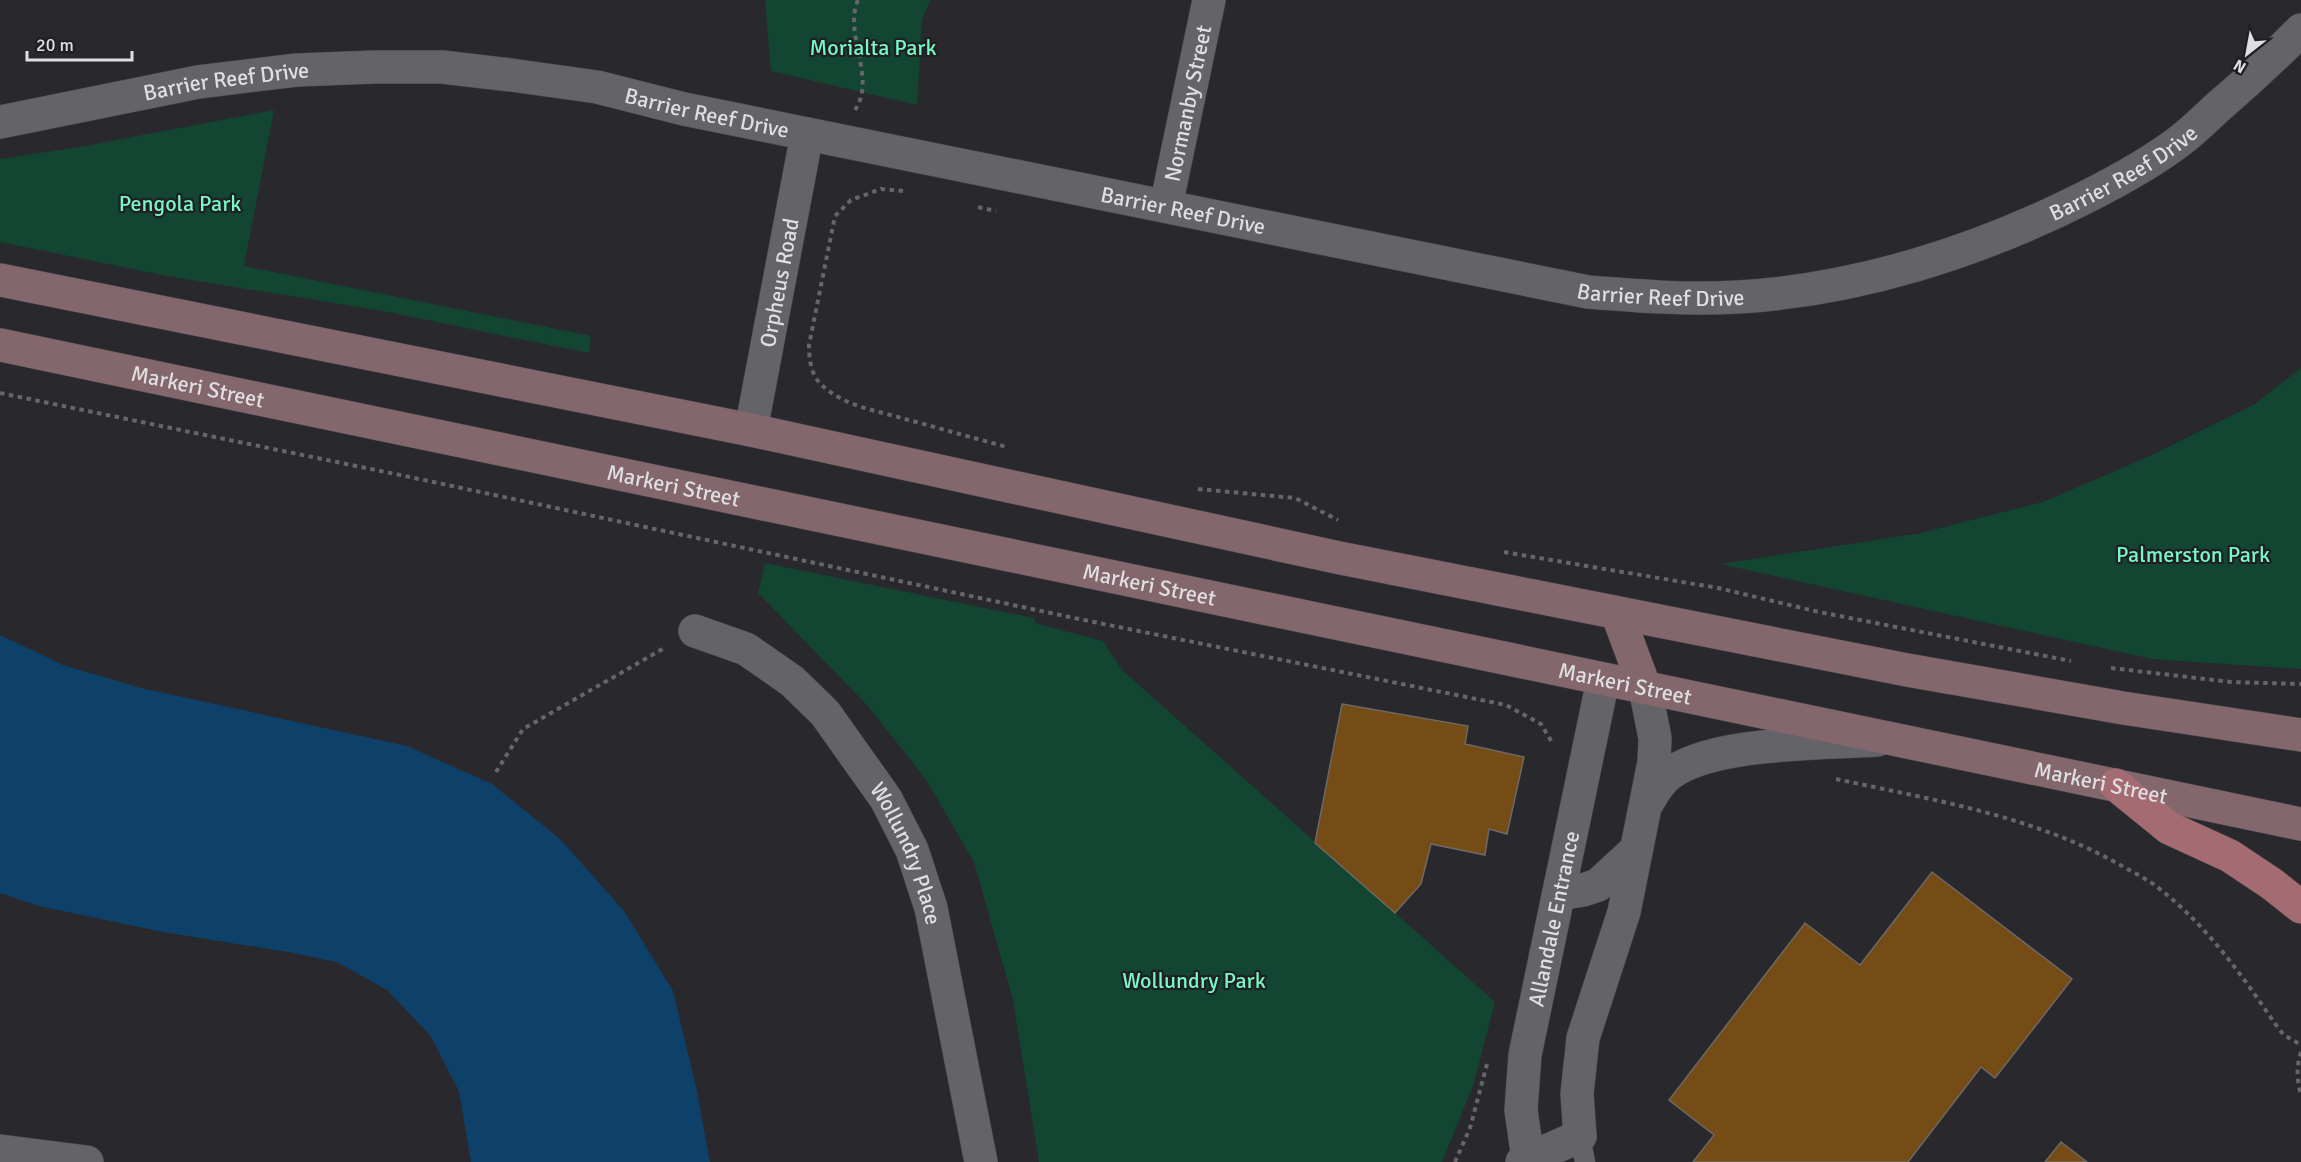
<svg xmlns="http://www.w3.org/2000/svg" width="2301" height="1162" viewBox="0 0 2301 1162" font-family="Signika,sans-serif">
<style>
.green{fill:#124532}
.water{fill:#0d4169}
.building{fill:#754c16;stroke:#6d6965;stroke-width:1.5}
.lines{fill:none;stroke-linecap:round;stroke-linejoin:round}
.service-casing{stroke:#47474b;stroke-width:21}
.minor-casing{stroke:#47474b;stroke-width:34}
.tertiary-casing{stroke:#47474b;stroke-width:34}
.secondary-casing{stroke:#47474b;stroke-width:34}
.primary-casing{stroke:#47474b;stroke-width:34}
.path{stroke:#66666a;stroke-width:4;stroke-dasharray:4.5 4.5;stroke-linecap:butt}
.service{stroke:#636368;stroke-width:20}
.minor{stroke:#636368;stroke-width:33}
.tertiary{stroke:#636368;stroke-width:33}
.secondary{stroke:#83676d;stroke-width:33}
.primary{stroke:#a46b72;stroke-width:33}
.labels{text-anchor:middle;stroke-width:4.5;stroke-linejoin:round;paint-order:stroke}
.park-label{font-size:22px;fill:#76f9c4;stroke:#1f1f24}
.street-label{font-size:22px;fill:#dfdfe2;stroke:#1f1f24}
</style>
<rect width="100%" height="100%" fill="#29292d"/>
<path class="green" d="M765 0H930L922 20 917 105 771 71Z
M274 110 244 266 591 336 589 353 383 311 167 276 0 242V159L85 146Z
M2301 368V669L2152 659 1720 564 1921 533 2043 502 2150 456 2255 404Z
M765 563 1034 618 1035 623 1103 641 1122 670 1495 1002 1473 1086 1442 1162H1039L1013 1000 974 862 925 778 867 705 758 593Z"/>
<path class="water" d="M0 635 63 665 141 688 407 746 492 784 560 839 624 911 673 991 696 1087 710 1162H471L459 1091 430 1035 387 990 337 962 288 952 163 932 39 906 0 893Z"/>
<path class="building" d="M1342 704 1468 726 1465 744 1524 757 1507 834 1489 829 1485 855 1431 844 1421 884 1395 913 1315 843Z
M1932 872 2072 979 1995 1078 1981 1067 1908 1162H1693L1714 1135 1669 1100 1805 923 1860 965Z
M2061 1142 2087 1162H2045Z"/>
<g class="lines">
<defs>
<path id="service" d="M1580 1136 1585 1162"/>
<g id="minor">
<path id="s1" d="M1166 206 1209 0"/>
<path id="s2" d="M751 430 807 134"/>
<path id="s3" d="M695 631 746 649 792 681 825 713 886 799 912 850 931 908 981 1162"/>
<path d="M0 1151 87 1162"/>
<path d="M1522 1162 1580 1136"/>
</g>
<g id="tertiary">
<path id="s4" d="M0 122 198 82 297 70 375 67H442L511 75 597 87 684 109 1588 292C1638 296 1688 300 1738 297 1857 290 1977 252 2084 198 2118 181 2151 163 2181 140 2194 130 2206 118 2218 107 2247 82 2274 57 2301 30"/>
<path d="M1648 802C1653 793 1659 783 1667 776 1709 741 1822 744 1877 740"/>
<path d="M1559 894 1583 890 1598 885 1636 850"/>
<path d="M1580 1136 1577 1094 1583 1038 1624 912 1654 762 1655 738 1645 688"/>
<path id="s5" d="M1528 1159 1521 1110 1525 1055 1603 680"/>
</g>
<g id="secondary">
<path d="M0 280 751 430 1340 558 1533 596 1907 670 2123 708 2301 735"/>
<path id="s6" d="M0 345 2301 824"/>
<path d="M1617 613 1645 688"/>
</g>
<path id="primary" d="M2116 785 2169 828 2230 856 2272 884 2301 907"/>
</defs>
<use href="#service" class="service-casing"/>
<use href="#minor" class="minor-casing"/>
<use href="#tertiary" class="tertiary-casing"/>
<use href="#secondary" class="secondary-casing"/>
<use href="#primary" class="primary-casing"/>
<path class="path" d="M855 110C877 77 843 35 858 0
M903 191 881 189 851 200 835 216 809 345C809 360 811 377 824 387 845 406 878 411 905 419 939 428 973 438 1007 447
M978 207 996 211
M0 393 405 476 1079 619 1506 705 1541 724 1553 744
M1198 489 1295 498 1338 520
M1504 552 1718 588 1819 612 2071 661
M2111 668 2231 682 2301 684
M496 772 523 729 666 647
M1836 779C1933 800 2035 816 2122 866 2135 873 2149 880 2161 890 2209 928 2244 978 2278 1028L2284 1035 2301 1045
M2301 1052C2296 1067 2297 1081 2301 1095
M1455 1162 1470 1128 1487 1064"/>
<use href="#service" class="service"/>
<use href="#minor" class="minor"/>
<use href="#tertiary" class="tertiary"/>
<use href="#secondary" class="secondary"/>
<use href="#primary" class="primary"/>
</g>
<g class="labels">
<g class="park-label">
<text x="873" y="55">Morialta Park</text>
<text x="180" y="211">Pengola Park</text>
<text x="2193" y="562">Palmerston Park</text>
<text x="1194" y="988">Wollundry Park</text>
</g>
<g class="street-label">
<text dy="8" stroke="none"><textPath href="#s4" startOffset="230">Barrier Reef Drive</textPath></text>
<text dy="8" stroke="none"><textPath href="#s1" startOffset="105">Normanby Street</textPath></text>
<text dy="8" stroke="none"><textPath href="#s4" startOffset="716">Barrier Reef Drive</textPath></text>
<text dy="8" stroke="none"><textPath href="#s4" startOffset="2174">Barrier Reef Drive</textPath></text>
<text dy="8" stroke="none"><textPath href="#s4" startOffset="1202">Barrier Reef Drive</textPath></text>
<text dy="8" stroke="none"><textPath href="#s2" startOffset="150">Orpheus Road</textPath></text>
<text dy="8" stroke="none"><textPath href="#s4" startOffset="1688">Barrier Reef Drive</textPath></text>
<text dy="8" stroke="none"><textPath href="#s6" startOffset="202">Markeri Street</textPath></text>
<text dy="8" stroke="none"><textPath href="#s6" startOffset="688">Markeri Street</textPath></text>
<text dy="8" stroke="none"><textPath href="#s6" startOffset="1174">Markeri Street</textPath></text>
<text dy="8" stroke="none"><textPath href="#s6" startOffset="1660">Markeri Street</textPath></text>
<text dy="8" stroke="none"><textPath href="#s6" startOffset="2146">Markeri Street</textPath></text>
<text dy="8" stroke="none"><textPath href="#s3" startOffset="320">Wollundry Place</textPath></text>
<text dy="8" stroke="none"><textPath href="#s5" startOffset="244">Allandale Entrance</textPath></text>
</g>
</g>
<g transform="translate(2247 54) rotate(211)" stroke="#1f1f24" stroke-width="4.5" paint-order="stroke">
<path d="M0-4.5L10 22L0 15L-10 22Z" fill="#dfdfe2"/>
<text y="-9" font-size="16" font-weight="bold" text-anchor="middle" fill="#dfdfe2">N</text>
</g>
<path d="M27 51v9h105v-9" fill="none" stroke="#dfdfe2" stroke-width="3"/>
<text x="36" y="51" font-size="18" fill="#dfdfe2" stroke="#1f1f24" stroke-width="4.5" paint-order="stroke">20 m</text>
</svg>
